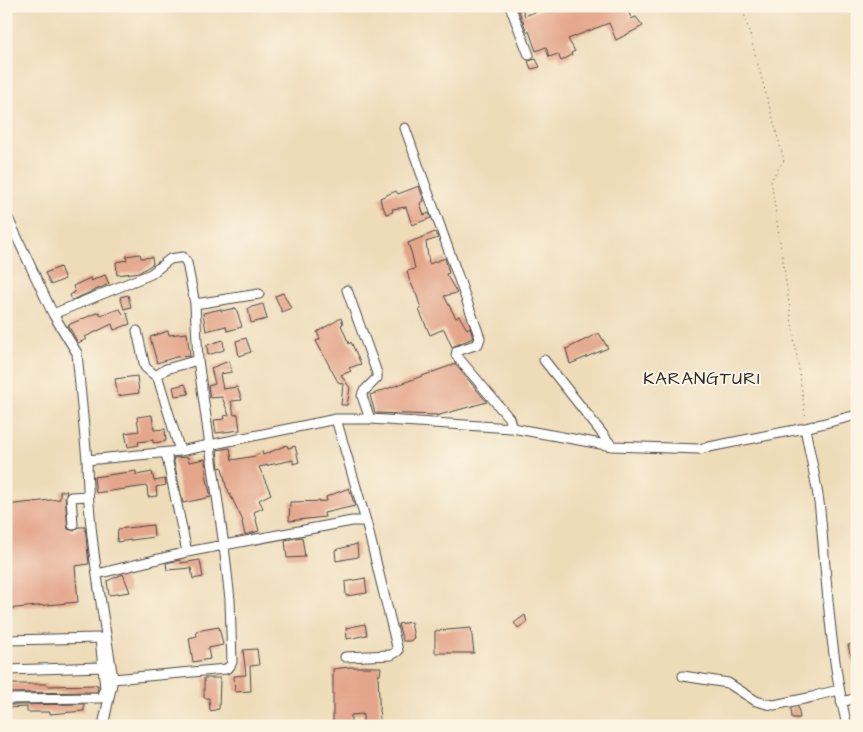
<svg xmlns="http://www.w3.org/2000/svg" width="863" height="732" viewBox="0 0 863 732" font-family="'Architects Daughter',sans-serif">
<style>
.building{fill:#e4a68b}
.lines{fill:none;stroke-linecap:round;stroke-linejoin:round}
.minor-casing{stroke:#484640;stroke-width:11}
.path{stroke:#484640;stroke-width:1;stroke-dasharray:1 4;stroke-linecap:butt}
.minor{stroke:#fff;stroke-width:9}
.labels{text-anchor:middle;stroke-width:4;stroke-linejoin:round;paint-order:stroke}
.quarter-label{font-size:18px;letter-spacing:1px;fill:#2b2b2b;stroke:#fcf5e5}
</style>
<rect width="100%" height="100%" fill="#fcf5e5"/>
<filter id="ink" filterUnits="userSpaceOnUse"><feTurbulence type="fractalNoise" baseFrequency=".02" numOctaves="2"/><feDisplacementMap in="SourceGraphic" scale="10" xChannelSelector="R" yChannelSelector="G"/><feConvolveMatrix kernelMatrix="1 2 1 2 8 2 1 2 1" color-interpolation-filters="sRGB"/></filter>
<filter id="wash" filterUnits="userSpaceOnUse"><feTurbulence type="fractalNoise" baseFrequency=".0096" numOctaves="4" result="noise"/><feDisplacementMap in="SourceGraphic" scale="20" xChannelSelector="R" yChannelSelector="G"/><feGaussianBlur stdDeviation="1.12" result="paint"/><feColorMatrix in="noise" values="0 0 0 0 0 0 0 0 0 0 0 0 0 0 0 0 0 1.4 0 .05"/><feComposite in="paint" operator="in"/></filter>
<g filter="url(#wash)">
<rect width="100%" height="100%" fill="#eedcb9"/>
<g id="blocks">
<path class="building" d="M517 6H521L525 16 549 6H627L631 19 636 17 643 26 616 40 609 23 568 39 575 51 571 53 572 55 561 61 558 54 549 57 546 47 536 51 529 31 527 32Z
M536 59 540 67 531 69 528 61Z
M419 186 424 201 420 203 424 215 429 213 431 218 412 225 406 207 392 209 393 212 386 214 383 206 382 207 380 198 396 191 398 194Z
M435 232 438 238 426 242 429 264 445 258 449 273 446 274 457 293 444 296 456 318 459 316 467 329 470 327 473 338 452 347 444 329 430 335 419 310 421 309 417 296 409 279 407 271 415 269 412 255 408 243Z
M140 254 141 258 152 257 153 264 140 272 117 275 116 262 127 260 126 256Z
M60 267 65 279 51 285 45 273Z
M105 275 109 284 72 300 70 295 75 292 73 286 90 278 91 281Z
M283 293 291 308 282 312 275 296Z
M128 295 131 307 124 309 120 297Z
M263 304 267 319 251 323 248 308Z
M236 308 242 327 227 331 226 326 206 331 203 313 221 309V311Z
M120 309 123 314 127 313 130 324 114 330 112 324 85 337 87 339 78 343 68 325 99 312 100 315Z
M341 318 343 324 341 325 349 344 351 342 361 364 349 368 351 371 341 375 350 388 347 405H341L343 384 338 382 316 341 320 339 317 332Z
M168 331 169 335 187 333 190 356 176 357 157 363 150 337Z
M599 333 608 348 570 364 566 349Z
M246 338 251 352 239 356 236 341Z
M223 340 224 350 208 355 207 345Z
M229 361 232 372 220 374 223 389 237 387 242 400 231 401 234 415 238 414 240 430 216 433 214 420 225 419 224 416 229 415 222 397 210 398 208 386 215 384 211 368Z
M455 364 487 402 436 416 437 415 375 413 370 395Z
M137 376 139 393 118 396 115 379Z
M185 384 189 394 175 396 173 387Z
M152 415 154 430 165 429 166 441 153 443V440L138 442 139 445 128 447 125 433 139 431 137 417Z
M287 445 288 448 295 446 299 462 293 464V460L259 467 271 494 259 500 263 508 254 512 259 531 245 535 242 522 243 521 226 486 222 467 219 468 217 450 230 448 232 460 255 456 262 451 263 455Z
M188 457 189 462 205 459 206 475 211 497 183 503 173 458Z
M136 471V475L152 472 154 481 165 479 166 485 156 487 157 496 148 497 147 486 96 493 94 477Z
M349 488 355 506 324 513 325 517 289 521 290 502 327 501 326 497Z
M60 491H67L65 497 68 529 74 531 79 527H85L89 564 75 566 78 602 6 609V505L60 499Z
M153 525 154 537 117 542 118 529Z
M302 537 305 557 287 558 285 540Z
M357 544 358 557 336 561 335 550Z
M180 560 181 563 200 560 203 577 193 579 191 568 167 570 166 563Z
M123 574 130 592 109 595 107 581Z
M365 578 367 593 346 596 345 582Z
M525 615 527 622 518 628 514 623Z
M411 622 414 638 410 641H403L398 624Z
M365 624 367 635 347 639 346 628Z
M219 627 223 645 208 648 210 659 193 662 189 638 197 636 196 631Z
M471 628 474 653H435V631Z
M857 644V671H855L848 645Z
M257 649 259 665 250 666 251 691 235 692 234 676 246 675 243 650Z
M350 667H381L380 675H378L380 724H363V714L351 715V725L333 726V669Z
M204 678H220L219 709 210 711 209 698H204Z
M6 684H47V686L98 685V688L97 692 6 693Z
M84 704V711L50 714V712H27V707L6 708V705Z
M798 706 800 718H792L791 708Z"/>
</g>
</g>
<g filter="url(#ink)">
<use href="#blocks" fill-opacity="0" stroke="#484640" stroke-width="1"/>
<g class="lines">
<defs>
<path id="minor" d="M510 6 529 55
M405 128 480 338 478 344 457 351 456 355 509 418 512 428
M6 214 53 314 77 353 87 460 180 451 336 419H370L512 428 612 446 699 449 805 428 857 415
M347 290 377 373V378L363 392 362 396 370 419
M195 304 259 294
M53 314 151 274 170 259 183 257 187 263 195 304 198 360 224 546 230 600 232 662 230 666 226 669 113 679 103 726
M137 331 145 367 158 378 180 451
M544 360 612 446
M156 376 166 369 198 360
M336 419 366 521
M805 428C810 455 817 483 820 510 827 582 830 655 847 726
M166 453 187 552
M87 460C88 534 102 607 113 679
M73 525 71 497 88 496
M97 574 187 552 352 521H366L398 651 391 655 345 657
M6 640 100 638 105 688 101 698 6 699
M6 670 103 667
M683 676 728 683 756 701 767 704 774 705 813 697 818 695 839 690
M841 702 857 698"/>
</defs>
<use href="#minor" class="minor-casing"/>
<path class="path" d="M742 6 784 160 771 180 806 419"/>
<use href="#minor" class="minor"/>
</g>
</g>
<g class="labels">
<g class="quarter-label">
<text x="702" y="384">KARANGTURI</text>
</g>
</g>
<rect width="863" height="732" fill="none" stroke="#fcf5e5" stroke-width="25"/>
</svg>
